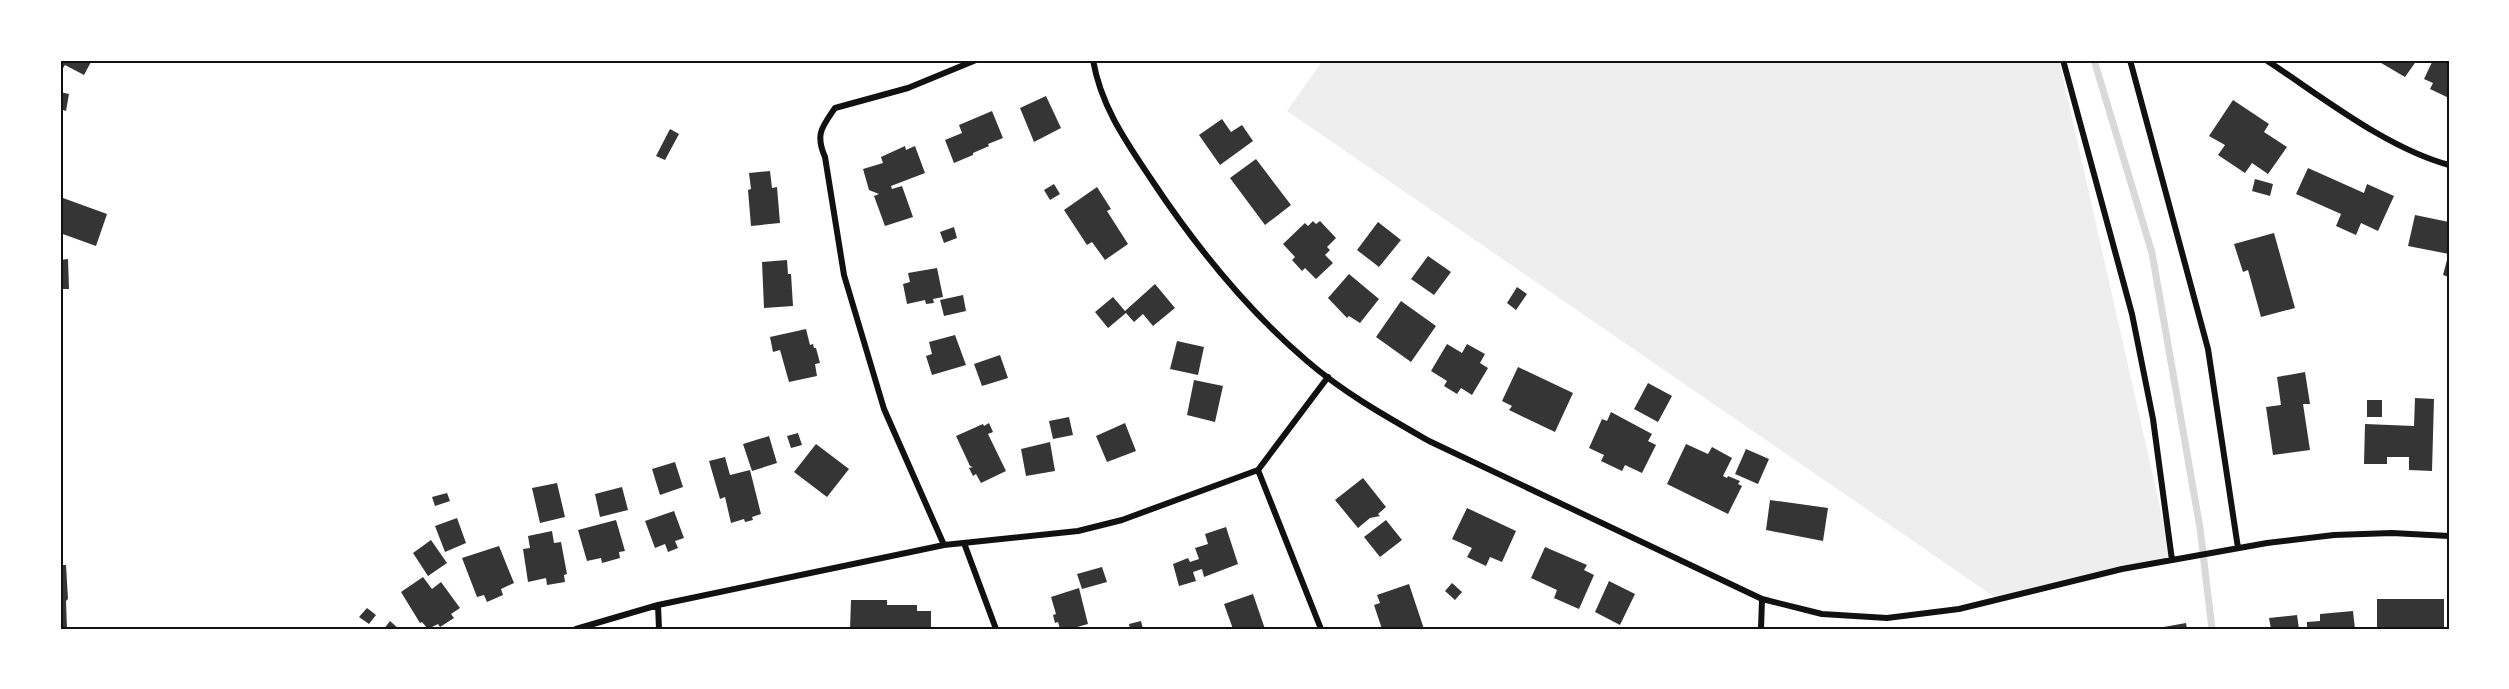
<svg xmlns="http://www.w3.org/2000/svg" width="2509" height="689" viewBox="0 0 2509 689" font-family="'PT Sans',sans-serif">
<style>
.green{fill:#eee}
.lines{fill:none;stroke-linecap:round;stroke-linejoin:round}
.stream{stroke:#d9d9d9;stroke-width:7}
.building{fill:#353535}
.minor{stroke:#111;stroke-width:6}
.neatline{fill:none;stroke:#111;stroke-width:2}
</style>
<rect width="100%" height="100%" fill="#fff"/>
<path class="green" d="M1323 60H2059L2172 560 1996 598 1287 111Z"/>
<g class="lines">
<path class="stream" d="M2094 60 2152 253 2200 528 2212 629"/>
</g>
<path class="building" d="M60 60H92L84 75 65 65 60 73Z
M2376 60H2417L2405 77Z
M2433 60H2449V98L2430 89 2433 83 2424 79Z
M60 92 69 94 66 111 60 109Z
M1046 96 1061 128 1034 142 1020 108Z
M2233 100 2269 124 2264 132 2287 147 2268 174 2252 163 2245 173 2218 155 2225 145 2209 136Z
M992 111 1003 138 988 144 989 146 973 153V155L954 163 945 140 962 133 959 125Z
M1222 119 1231 132 1242 125 1253 141 1220 165 1199 135Z
M670 129 679 134 665 160 656 156Z
M905 146 906 150 915 146 925 173 891 186 892 189 902 186 913 217 885 226 874 196 879 194 869 190 863 169 883 163 881 157Z
M1256 159 1291 205 1265 225 1230 178Z
M2308 168 2364 193 2367 184 2394 196 2378 231 2361 223 2356 235 2336 226 2341 214 2296 194Z
M770 171 772 188 777 187 780 223 751 226 748 190 751 189 749 173Z
M2255 179 2273 184 2270 196 2252 191Z
M1054 184 1060 194 1050 200 1044 190Z
M1097 187 1111 209 1107 211 1128 244 1105 260 1092 242 1087 245 1064 210Z
M63 198 107 214 96 246 60 233V207Z
M2415 215 2449 222V254L2408 246Z
M1313 221 1316 224 1320 221 1336 238 1327 247 1330 250 1325 255 1333 263 1316 279 1305 268 1302 271 1292 260 1295 257 1283 244 1305 223 1308 226Z
M1378 222 1401 240 1379 267 1357 250Z
M954 227 957 238 944 243 940 232Z
M2274 233 2295 308 2261 317 2248 270 2243 272 2234 244Z
M1428 256 1451 272 1434 295 1411 279Z
M68 259 69 289H60V260Z
M787 260 788 274H791L793 306 764 308 762 262Z
M2447 260 2449 261V277L2443 275Z
M937 268 943 297 933 299 934 303 926 304 925 300 907 304 903 284 910 282 908 273Z
M1349 274 1379 299 1360 323 1349 316 1347 318 1328 298Z
M1155 284 1175 308 1153 326 1143 314 1134 322 1126 313 1108 328 1095 312 1113 297 1125 311Z
M1517 287 1527 294 1516 310 1507 303Z
M963 295 966 311 944 316 940 300Z
M1401 301 1436 326 1411 362 1376 337Z
M806 329 810 345 813 344 814 348H816L820 363 815 364 817 376 789 382 780 350 773 352 770 337Z
M955 335 966 365 932 375 926 356 932 354 929 342Z
M1177 341 1204 347 1198 375 1170 369Z
M1447 344 1462 353 1467 344 1485 354 1480 363 1488 368 1472 395 1461 388 1457 394 1444 386 1447 381 1431 371Z
M1000 355 1008 378 982 386 974 364Z
M1518 367 1573 393 1555 432 1509 410 1512 406 1502 401Z
M2305 372 2310 404H2303L2310 450 2273 455 2266 407 2281 405 2277 377Z
M1194 380 1223 386 1215 422 1187 415Z
M1648 383 1672 396 1658 422 1634 409Z
M2415 398 2434 399 2432 471 2409 470V457H2387V464H2364L2365 424 2414 426Z
M2367 400H2382V417H2367Z
M1611 412 1652 434 1648 441 1656 445 1642 473 1625 465 1622 471 1601 461 1604 455 1589 448 1602 419 1607 421Z
M1069 417 1073 435 1053 439 1049 421Z
M989 423 993 432 988 434 1006 471 981 483 976 474 973 476 969 468 973 467 970 466 956 436 983 424 984 426Z
M1125 423 1136 451 1107 462 1096 436Z
M798 433 802 445 791 448 787 436Z
M769 436 777 463 752 471 743 444Z
M1050 442 1055 471 1026 476 1021 449Z
M816 444 849 469 827 497 794 472Z
M1686 444 1708 454 1712 447 1732 458 1723 476 1727 478 1728 476 1740 481 1738 484 1742 486 1728 514 1667 484Z
M1746 449 1769 459 1758 484 1735 474Z
M725 457 730 475 750 470 761 514 752 517 753 520 745 522 744 519 731 523 725 497 720 499 709 461Z
M675 462 683 487 660 495 652 469Z
M1363 478 1386 507 1378 514 1380 516 1370 518 1358 528 1335 500Z
M557 483 565 517 540 523 532 488Z
M622 487 628 510 600 517 595 494Z
M447 493 450 501 435 506 432 497Z
M1770 500 1828 508 1823 541 1766 530Z
M1467 508 1516 531 1502 562 1490 557 1486 566 1467 557 1472 548 1452 539Z
M674 511 684 538 675 541 678 548 668 552 665 544 655 548 645 521Z
M457 518 466 543 445 552 435 526Z
M616 520 625 551 619 552 620 558 602 563 601 558 587 561 578 530Z
M1386 520 1402 540 1380 557 1364 537Z
M1226 527 1238 564 1204 577 1202 569 1193 572 1196 581 1179 586 1173 564 1188 558 1190 562 1199 559 1195 548 1208 544 1205 534Z
M552 531 554 543 561 542 567 574 564 575 565 582 547 585 546 578 528 582 523 549 530 548 528 536Z
M431 540 447 563 428 576 413 553Z
M499 546 514 583 501 589 503 595 487 602 484 595 477 597 462 558Z
M1545 547 1587 565 1584 570 1594 575 1579 609 1554 598 1557 590 1531 578Z
M60 565H66L68 599 66 601 67 629H60Z
M1102 567 1107 582 1082 589 1077 574Z
M423 577 432 589 441 582 460 608 451 614 454 618 440 627 438 624 428 629 422 622 420 623 401 592Z
M1609 581 1635 594 1620 625 1595 612Z
M1452 583 1462 592 1455 600 1445 591Z
M1409 584 1424 629H1382L1374 605 1380 603 1377 595Z
M1079 588 1088 624 1070 629H1060L1058 622 1055 623 1053 615 1056 614 1051 597Z
M1253 594 1265 629H1233L1224 604Z
M2377 599H2444V629H2377Z
M851 600H887V605H917V611H931V629H850Z
M367 608 376 615 369 624 359 617Z
M2353 611 2355 629H2299L2307 627V622L2320 621V614Z
M2297 615 2299 629H2271L2269 618Z
M390 621 399 629H384Z
M1141 621 1143 629H1130L1129 624Z
M2186 623 2187 629H2158V628Z"/>
<g class="lines">
<path class="minor" d="M1093 60C1101 107 1127 143 1153 182 1197 248 1246 309 1307 361 1344 393 1387 417 1429 441L1762 599 1822 614 1887 618 1959 609 2122 569 2267 543 2334 535 2392 533 2449 536
M2063 60 2132 314 2153 419 2172 560
M2130 60 2208 349 2238 548
M2266 60C2321 96 2386 148 2449 165
M964 543 996 629
M944 545 884 409 844 275 825 157C815 134 822 127 835 108L908 88 976 60
M658 605 944 545 1078 531 1122 520 1258 470
M576 629 658 605 659 629
M1321 629 1258 470 1328 377
M1761 629 1762 599"/>
</g>
<rect width="2509" height="689" fill="none" stroke="#ffffff" stroke-width="123"/>
<rect x="62" y="62" width="2386" height="566" class="neatline"/>
</svg>
